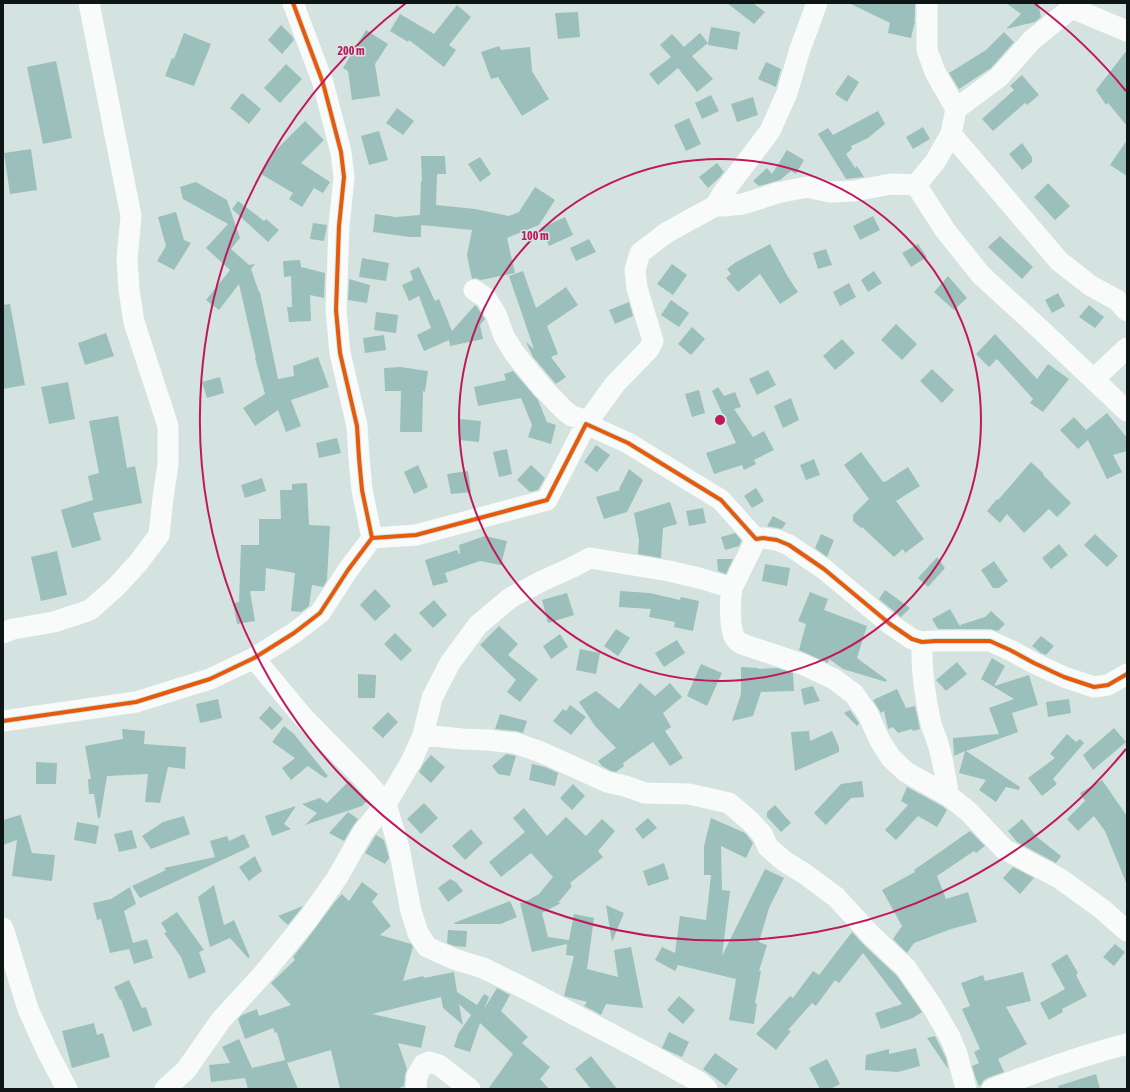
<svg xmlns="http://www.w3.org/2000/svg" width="1130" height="1092" viewBox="0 0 1130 1092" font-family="'Asap Condensed',sans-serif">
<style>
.building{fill:#9bbfba}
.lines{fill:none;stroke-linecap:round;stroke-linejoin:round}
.street{stroke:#f9fbfa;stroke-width:21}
.cycleway-casing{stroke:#cfe9e4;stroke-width:6}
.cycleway{stroke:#e8590c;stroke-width:4}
.ring{fill:none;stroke:#c2185b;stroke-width:2}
.centre{fill:#c2185b;stroke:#cfe9e4;stroke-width:2}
.ring-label{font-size:12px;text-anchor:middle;font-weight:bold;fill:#c2185b;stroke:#cfe9e4;stroke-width:3;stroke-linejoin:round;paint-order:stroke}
</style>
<rect width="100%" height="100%" fill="#d5e3e0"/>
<path class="building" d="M727 3H753L765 12 754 24Z
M849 3H915V16L914 21H915L911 38 888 33 890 23Z
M1006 3H1038L1041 17 1035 22 1006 29 1021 14Z
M457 5 471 17 449 45 456 50 444 67 409 40 408 42 390 31 400 14 434 34Z
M578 12 580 37 558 39 555 13Z
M281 25 292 36 294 40 282 54 268 40Z
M711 27 740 32 737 50 708 45V43L692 56 713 79 697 92 678 68 658 85 649 74 671 57 660 45 672 34 684 47 700 33 708 43Z
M366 30 388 44 375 64 380 96 352 100 348 71 343 68Z
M1004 32 1014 42 991 68 959 89 949 73 986 50Z
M184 33 211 44 194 86 165 76 172 58 174 59Z
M499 46 501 50 530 47 532 71 549 99 522 116 498 77 491 79 481 52Z
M1127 50V126L1108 103 1106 105 1096 90Z
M56 61 72 138 43 144 27 67Z
M766 62 781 69 776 87 758 79Z
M286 64 302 79 280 103 264 88Z
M848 75 859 82 847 102 835 94Z
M1022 75 1039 95 1027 105 1025 103 993 131 982 119 1014 90 1010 86Z
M242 93 261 109 249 124 230 108Z
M711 95 719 111 702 119 695 103Z
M753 97 758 115 737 122 731 104Z
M397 108 414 121 403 135 386 123Z
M878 111 885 124 868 138 851 146 852 149 846 154 855 168 857 166 864 177 846 179 818 134 828 128 833 135Z
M689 118 701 144 686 151 674 125Z
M305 121 324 140 301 163 330 182 323 193 314 188 302 207 289 199 293 193 261 174 275 151Z
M923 127 930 139 913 149 906 137Z
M379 131 388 160 369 165 361 136Z
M1127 140V176L1110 165Z
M1022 143 1032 157V162L1022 170 1009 154Z
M31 149 37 190 10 194 4 153Z
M787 150 804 160 796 174 791 171 780 180 759 186 753 181 767 168 772 174Z
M421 156H445L446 174H437L436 205 475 209 509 216 519 212 535 187 555 200 539 225 507 238 515 273 481 280 475 278 472 279 467 255 472 230 421 225V237H410L373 232 375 214 396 217 420 215 421 181H422Z
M480 157 491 174 480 182 468 164Z
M717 163 724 172 719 178 708 188 699 177Z
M196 182 227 200 240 238 231 249 248 264 247 265 255 264 251 269 259 292H260L278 379 294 376 293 366 318 357 329 387 291 400 301 426 286 432 278 410 255 426 243 408 265 394 255 358H256L239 284 219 310 206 300 230 270 206 248 228 224 183 199 180 187Z
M1048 183 1070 206 1055 220 1034 197Z
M238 201 264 221 266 219 279 230 268 242 232 209Z
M176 212 184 240 191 243 174 270 157 261 166 246 158 217Z
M873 216 880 230 860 240 853 226Z
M565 217 573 235 549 246 541 228Z
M313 223 327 225 324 241 310 239Z
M1000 236 1033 267 1022 279 988 247Z
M589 239 596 252 576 261 570 248Z
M770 244 788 277 798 292 780 304 760 274 738 292 726 278 731 274 727 269 736 262Z
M918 244 927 257 911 267 902 253Z
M826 249 832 265 818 269 813 253Z
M362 258 389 263 386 281 359 277Z
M300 260 301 267 325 273 324 298 310 295 311 321 289 322 287 307H292L291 276 284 277 283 261Z
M672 264 687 275 673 295 657 284Z
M419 267 435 301 439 299 452 331 475 305 477 307 485 319 480 325 483 339 450 346 449 340 424 351 417 335 431 328 419 296 409 301 402 285 413 280 410 271Z
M523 271 536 308 566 287 578 305 547 326 558 354 551 357 566 377 556 384 533 357 526 342 534 349 509 276Z
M874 271 882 283 868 292 861 280Z
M948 276 967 298 954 310 934 292Z
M349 279 370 285 367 303 348 300Z
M849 283 856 297 840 306 833 292Z
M1058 293 1065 306 1052 313 1045 300Z
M671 300 689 313 679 327 661 315Z
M629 302 633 316 615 324 609 310Z
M10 304 25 385 3 389V305Z
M1089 305 1104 317 1095 328 1079 317Z
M376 312 398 315 396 333 374 330Z
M896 324 917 344 902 360 881 340Z
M692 327 705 339 691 355 678 344Z
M106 333 114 356 85 365 78 343Z
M995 334 1037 379 1048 364 1069 379 1043 412 1030 403 1033 399 997 359 989 367 976 354Z
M384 335 386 350 365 353 363 338Z
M842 339 855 353 835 370 823 356Z
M400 367 428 371 425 392 423 391 422 432H400L401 391H385L384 368Z
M932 369 954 390 942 403 920 381Z
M768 370 776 385 757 395 749 379Z
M513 371 538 400 547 422 556 425 551 444 528 437 532 425 521 398 478 406 474 387 506 380 504 374Z
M220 377 224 393 207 398 202 382Z
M68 382 75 419 49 424 41 387Z
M718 387 724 396 735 392 741 407 734 409 753 437 764 431 774 450 754 460 756 464 744 470 742 465 714 474 706 453 736 443 712 391Z
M699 390 705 413 692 417 685 394Z
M791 398 799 420 783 428 774 406Z
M1107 413 1127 438V451L1113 455 1122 472 1107 479 1088 440 1078 449 1060 430 1074 417 1086 430Z
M118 416 127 468 135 466 142 503 93 513 101 540 72 548 61 510 93 500 88 476 99 473 89 421Z
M460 419 481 421 479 442 459 440Z
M337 438 341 453 319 458 316 443Z
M596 445 610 455 597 472 584 462Z
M507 449 512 474 499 477 493 452Z
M861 452 883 482 884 481 885 482 908 467 920 486 896 501 924 539 905 553 903 549 894 557 862 527 861 528 853 521V515L869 499 844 465Z
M814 459 820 475 806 480 800 465Z
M1031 462 1044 474 1043 475 1071 503 1057 517 1049 509 1024 533 1007 514 1000 523 987 511 997 499 998 500Z
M418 465 428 487 414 494 404 472Z
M531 465 545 478 538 490 530 492 517 480Z
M629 469 643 480 627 512 604 519 596 497 620 490 619 489Z
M468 471 471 492 451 494 447 474Z
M262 478 266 491 245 498 241 485Z
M307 483 309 525 330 526 327 580 323 587 312 585 309 606 301 612 291 611 295 573 266 568 265 591H250L255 621 237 624 233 603 239 602 241 545H259V519H281L280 490H292V484Z
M756 488 764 501 752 508 744 496Z
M670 502 677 524 663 528 661 558 638 554 639 540 634 513Z
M703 508 706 523 689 526 686 511Z
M773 516 786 523 782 529 767 526Z
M735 533 741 540V542L739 546 725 550 721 537Z
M821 534 834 540 827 557 815 548Z
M1095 534 1118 556 1107 567 1084 545Z
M485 536 507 541 501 565 480 561 445 573 448 582 433 586 425 560 457 550 459 554 460 553 459 545Z
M1059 544 1068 555 1051 569 1042 558Z
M57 551 67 595 41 601 31 557Z
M937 557 945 568 928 587 918 578Z
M717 559H733L726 574 718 571Z
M994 561 1008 581 999 588H993L981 570Z
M765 564 790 568 787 586 762 581Z
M375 589 391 606 375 621 360 605Z
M885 590 910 608 901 617 879 599Z
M620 591 650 593 680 600 681 597 699 601 693 631 674 627 675 622 649 617 651 609 619 607Z
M810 592 828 599 824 610 867 626 857 658 887 680 886 682 843 669 829 659 828 663 799 650 806 624 798 621Z
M567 593 574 615 548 623 542 600Z
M434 600 447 615 433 628 419 613Z
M950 609 961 628 960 625 985 617 991 611 1005 624 998 631 990 629H938L932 619Z
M499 626 518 644 508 655 538 679 520 702 507 692 516 680 480 645Z
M616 629 630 638 618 656 604 646Z
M395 633 412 650 401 661 384 644Z
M560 634 568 647 551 659 543 646Z
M1041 636 1054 646 1046 655 1041 653 1032 646Z
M677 640 685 653 664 667 655 653Z
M580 649 600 653 596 674 576 670Z
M992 658 1005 666 994 686 1029 675 1038 705 1012 713 1018 732 966 751 1020 787 1019 790 1006 787 996 802 979 790 986 780 959 773 965 751 954 756 953 738 999 734 989 708 1014 699 981 679Z
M957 662 967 674 946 691 936 680Z
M701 664 722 673 707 706 687 696Z
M741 667 758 668V669L777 668 793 673 794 691 761 692 753 716 732 721 741 694Z
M358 674 376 675 375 698H358Z
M640 683 655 696 670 683 682 697 663 713 671 727 665 731 683 758 670 766 653 742 623 763 624 766 616 772 611 771 602 766 598 761 616 748 595 726 579 702 596 691 619 709Z
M813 686 820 701 804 705 801 689Z
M897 689 906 708 915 706 920 729 913 731 912 729 898 733 893 727 888 729 884 711 881 713 873 700Z
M218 699 222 718 200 723 196 704Z
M1069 699 1071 713 1048 717 1046 702Z
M570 705 586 717 571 735 553 721 563 709 566 711Z
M270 706 283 719 272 730 259 718Z
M850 710 859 723 857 726 844 713Z
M388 712 398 722 383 738 372 728Z
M500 714 527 721 523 733 516 731 495 729Z
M284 726 294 734 328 776 325 778 308 766 291 780 282 768 295 758 272 742Z
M1114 728 1126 742 1093 770 1083 755Z
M122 729 145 731 144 744 186 747 185 769 168 767 160 803 145 802 148 774 107 776 100 818H98L94 794H89L88 779H91L85 746 123 739Z
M809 731 810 741 832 731 839 747V752L795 771 791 732Z
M1067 734 1076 742 1080 739 1084 743 1053 779 1057 784 1042 796 1028 778 1055 758 1050 754Z
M506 754 516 756 510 776 498 774 492 766Z
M431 755 445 767 431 783 419 772 424 763Z
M36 762 57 763 56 784H36Z
M532 764 545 767 558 773 555 786 529 780Z
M1102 780 1127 816V885L1105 831 1094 816 1078 831 1067 819 1085 801 1080 793Z
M349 781 367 801 362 806 305 825 317 813 302 804 320 798 327 803Z
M862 781 864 797 851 798 826 825 814 813 841 784Z
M573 784 585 796 572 810 560 798Z
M907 787 942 806 947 810 937 827 918 816 896 840 885 830 908 805 901 801Z
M424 803 438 818 421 834 407 819Z
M775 805 791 823 781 832 767 817V812Z
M296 806 284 824 291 829 272 836 265 816Z
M524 808 547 836 566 817 586 836 602 819 615 831 598 851 603 857 570 883 572 886 558 903H561L542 913 548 937 569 940 574 914 594 918 587 969 618 977 614 950 631 947 643 1008 606 1004 601 1015 596 1012 584 1006 587 1002 564 996 574 956 566 955 567 944 532 952 520 903H523L539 894 553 877 531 853 501 877 489 862 525 832 513 818Z
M348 812 358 819 353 826 344 841 329 833Z
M20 813 32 853 55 855 52 881 12 876 17 840 3 845V820L20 815Z
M184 816 190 834 151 849 142 836 163 822Z
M648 818 657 828 643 839 635 829Z
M711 818 745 833 753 843 746 858 721 846 722 890 730 891 722 956 765 869 784 878 769 908 759 942 767 945 759 971H761L755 1003 757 1004 754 1024 729 1020 736 979 678 965 675 971 655 960 662 947 675 953 680 916 706 920 711 875H704V846Z
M1022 819 1037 837 1061 856 1056 863 1017 842 1008 831Z
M77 822 99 826 96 844 74 840Z
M471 829 483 843 465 860 452 846Z
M132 830 137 848 119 852 114 834Z
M970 831 985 846 976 853 974 851 937 876 946 899 968 892 977 922 951 929 914 943 907 953 893 939 902 926 882 890 915 872 914 870Z
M244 834 250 847 140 898 132 886 166 870 164 868 215 857 210 841 227 836 229 841Z
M376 835 384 840 387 851 389 858 385 864 365 853Z
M255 856 262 871 249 881 239 867Z
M664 863 669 879 648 886 643 871Z
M1013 867 1034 878 1020 894 1003 878Z
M450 879 456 882 463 891 448 902 438 888Z
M362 882 378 894 372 902 391 926 380 935 411 944 413 947 403 981 423 976 424 978 454 972 457 992 477 1005 484 994 489 997 484 1009 497 988 510 995 501 1011 528 1037 522 1043 550 1067 540 1079 549 1089H488L513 1054 480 1023 470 1052 454 1047 458 1034 471 1015 459 1004 463 1025 443 1008 441 997 372 1014 426 1026 421 1048 398 1043 407 1069 405 1075 404 1086 396 1089H340L331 1050 287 1063 298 1089H248L245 1078 211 1082 209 1065 230 1063 222 1047 239 1039 252 1068 285 1060 277 1032 275 1033 273 1028 245 1039 238 1019 242 1015 257 1009 259 1016 291 1005 271 983 295 960 293 957 305 942 334 903 342 894 349 901Z
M214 885 224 925 234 920 250 957 248 958 230 938 210 947 198 897Z
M130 887 136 904 124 911 133 943 147 939 153 958 134 964 129 949 110 953 101 919 97 920 93 903 111 899Z
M510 901 517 917 501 924H454V923Z
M606 905 624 913 612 942Z
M303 906 288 925 278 916Z
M177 912 204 950 199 952 206 972 189 979 181 957 164 933 167 932 161 923Z
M448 930 467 931 466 947 454 946 447 943Z
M852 932 864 945 897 976 922 1012 913 1018 881 1029 875 1013 902 1004 863 953 839 983 835 980 816 1006 812 1003 788 1030 791 1031 776 1050 756 1034 790 996 793 998 813 971 819 975Z
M1115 944 1125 952 1114 966 1103 957Z
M1067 954 1078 973 1076 975 1087 996 1062 1009 1063 1012 1049 1020 1040 1003 1065 989 1051 964Z
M1023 972 1031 1001 1006 1007 1027 1044 998 1059 1004 1072 987 1078 983 1081 981 1085 979 1086 976 1079 972 1066 979 1063 974 1052 980 1049 962 1009 970 1006 961 983 983 975 985 981Z
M129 980 142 1008 146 1007 152 1025 133 1032 121 999 120 1000 114 987Z
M679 996 695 1010 683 1024 667 1010Z
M94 1023 97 1035 103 1033 110 1057 72 1068 62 1031Z
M669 1032 689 1042 682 1057 662 1048Z
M935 1036 946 1058 948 1069 927 1038Z
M916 1048 920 1066 898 1072 865 1070 866 1055 889 1049V1054Z
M715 1053 738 1069 726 1086 703 1069Z
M591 1056 617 1089H591L575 1069Z
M827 1059 840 1084 830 1089H820L809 1068Z
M1096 1074 1100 1089H1059L1058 1086Z"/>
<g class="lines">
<path class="street" d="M1074 6 1079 11 1127 31
M956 109 999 77 1032 40 1074 6 1077 3
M951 134 1059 261 1091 286 1117 300 1127 311
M916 185 945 230 981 275 1040 329 1127 411
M715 206 723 193 770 131 787 93 800 49 817 3
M474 290 486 298 496 314 504 336 513 351 523 364 542 387 564 410 572 416 579 418 586 424 615 384 649 349 653 341 637 288 635 270 640 253 666 233 715 206H723L743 204 777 193 807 187 830 192 854 191 891 184 916 185 935 162 951 134 956 109 935 72 927 50V3
M1094 379 1127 348
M372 538 416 535 547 500 586 424 628 443 721 500 756 539 763 538 777 540 789 545 824 569 890 624 912 639 922 642 935 641H990L1010 650 1034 663 1064 677 1094 687 1108 685 1127 674
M756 539 732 588C730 599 729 629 735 638 737 641 740 643 742 644L802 664 834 679 854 694 868 714 880 741 891 758 906 772 949 796 969 812 1004 849 1059 878 1102 909 1127 931
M3 633 13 629 54 622 90 610 116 587 138 563 159 535 163 498 168 464V426L134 322 129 290 127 259 131 216 89 3
M922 642C921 670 925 697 931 724 934 733 938 742 940 751 944 766 946 781 949 796
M254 658 303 717 363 778 386 804 399 848 411 911 418 933 427 947 454 959 483 968 522 987 649 1054 699 1082 707 1089
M3 721 136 702 210 679 254 658 294 633 320 613 348 570 372 538 362 490 359 458 357 426 340 353 336 310 339 226 344 177 341 152 323 83 293 3
M423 735 462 739 487 740 515 743 541 752 607 782 625 786 645 793 689 794 729 803 750 821 762 834 768 847 784 861 805 874 836 897 872 936 906 968 932 1006 950 1037 957 1054 966 1089
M3 928 28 1009 47 1051 67 1089
M165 1089 186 1070 221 1020 264 973 308 919 337 878 363 832 386 804 412 760 423 735 432 698 450 663 478 625 510 598 542 581 573 567 590 558 669 571 699 578 732 588
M416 1089 417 1076 423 1065 429 1062 439 1065 470 1089
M992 1089C1037 1072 1080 1056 1127 1044"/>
<defs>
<path id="cycleway" d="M372 538 416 535 547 500 586 424 628 443 721 500 756 539 763 538 777 540 789 545 824 569 890 624 912 639 922 642 935 641H990L1010 650 1034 663 1064 677 1094 687 1108 685 1127 674
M3 721 136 702 210 679 254 658 294 633 320 613 348 570 372 538 362 490 359 458 357 426 340 353 336 310 339 226 344 177 341 152 323 83 293 3"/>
</defs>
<use href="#cycleway" class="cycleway-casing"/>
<use href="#cycleway" class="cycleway"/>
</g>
<g class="ring">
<circle cx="720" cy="420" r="261"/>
<path d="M1126 749A522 522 0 1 1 406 3M1034 3A522 522 0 0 1 1126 91"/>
</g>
<circle cx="720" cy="420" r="6" class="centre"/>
<g class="ring-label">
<text x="351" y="55">200 m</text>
<text x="535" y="240">100 m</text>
</g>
<rect width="1130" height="1092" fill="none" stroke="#0d1615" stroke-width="8"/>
</svg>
